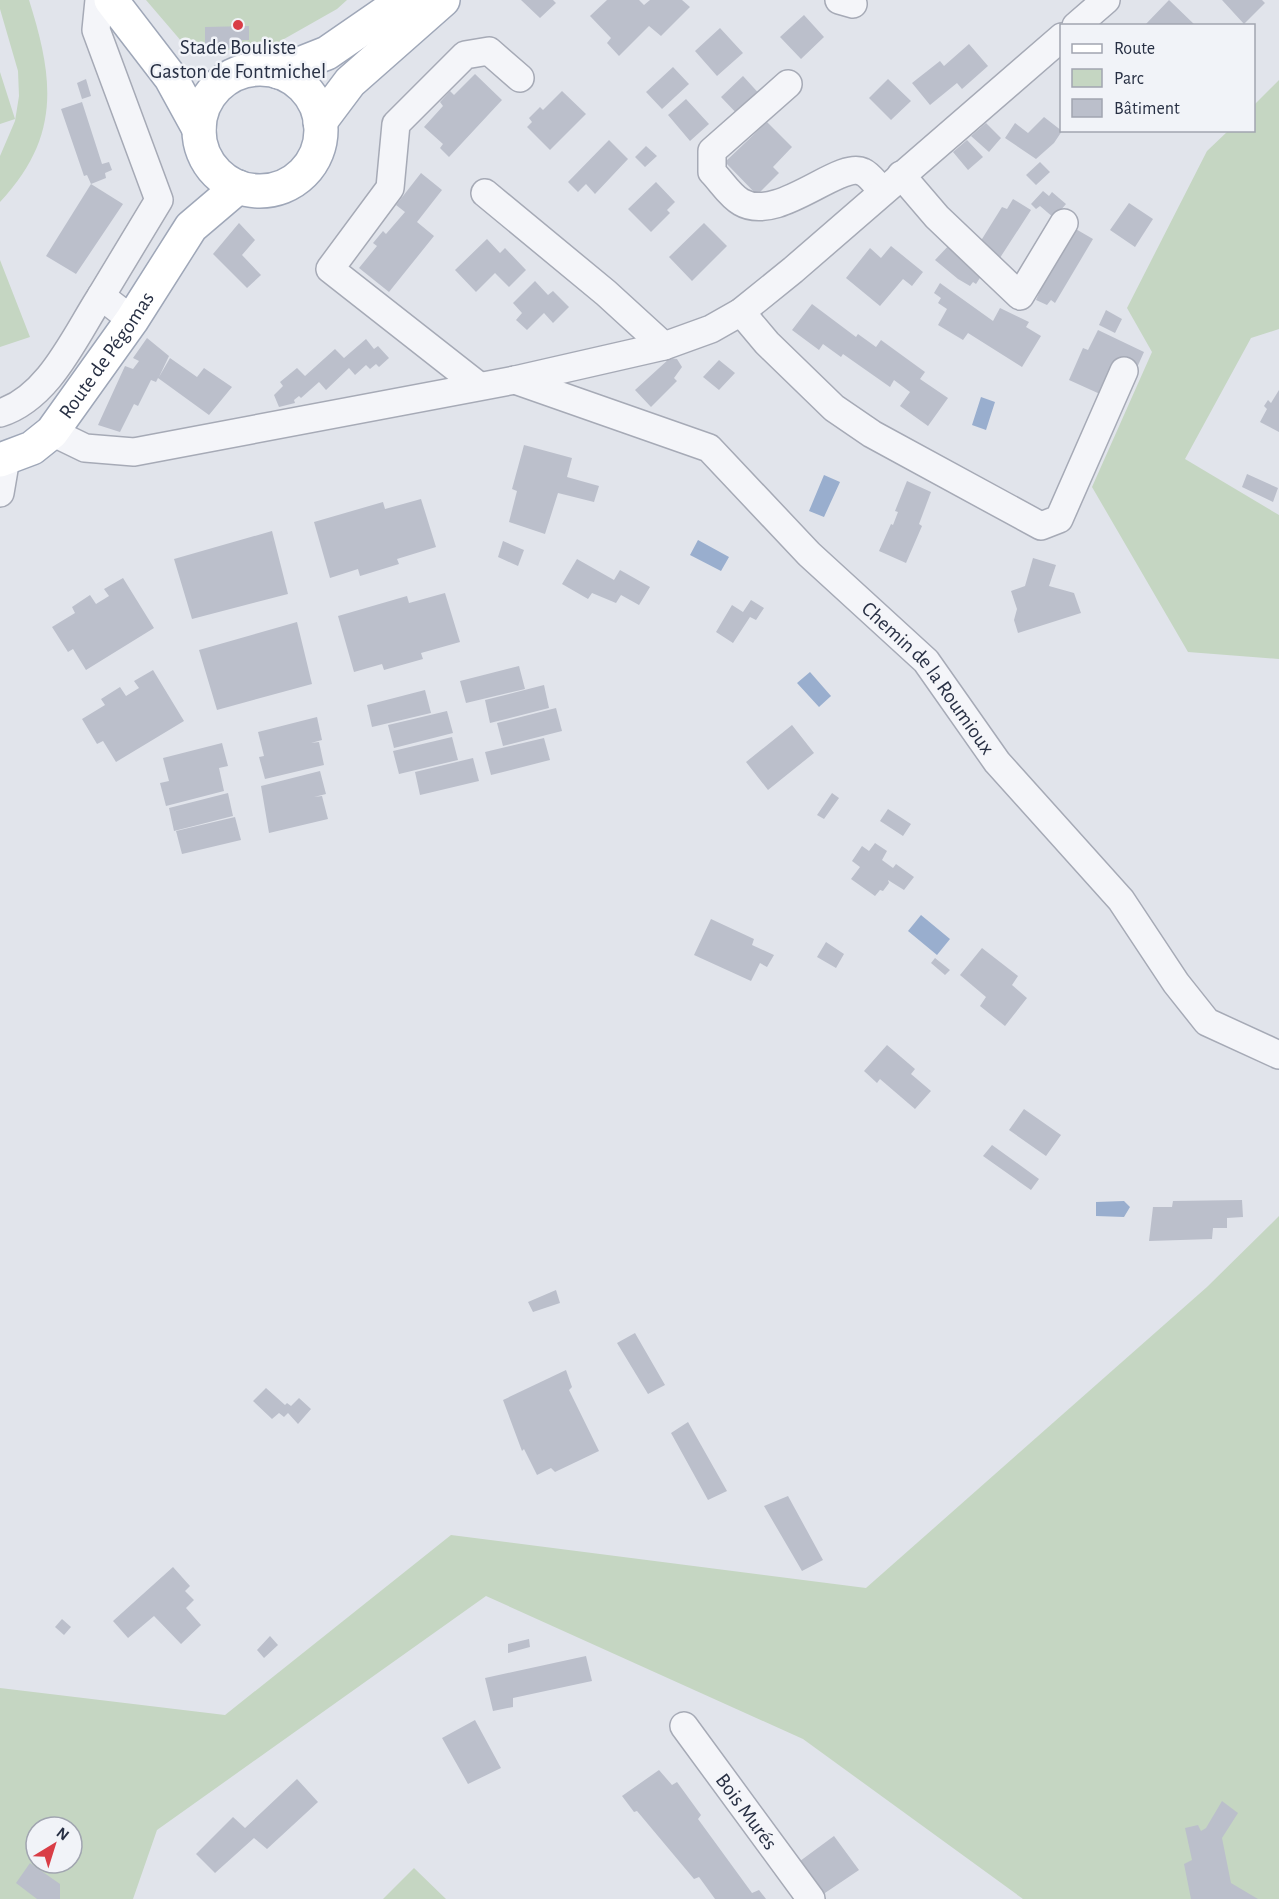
<svg xmlns="http://www.w3.org/2000/svg" width="1279" height="1899" viewBox="0 0 1279 1899" font-family="'Alegreya Sans',sans-serif">
<style>
.green{fill:#c5d6c2;fill-rule:evenodd}
.water{fill:#99aece}
.building{fill:#bbbfcb}
.lines{fill:none;stroke-linecap:round;stroke-linejoin:round}
.minor-casing{stroke:#a6aab6;stroke-width:30}
.major-casing{stroke:#9fa7b8;stroke-width:36}
.minor{stroke:#f4f5f9;stroke-width:27}
.major{stroke:#fff;stroke-width:33}
.poi-dot{fill:#d93d46;stroke:#f1f3f8;stroke-width:2}
.labels{text-anchor:middle;stroke-width:5;stroke-linejoin:round;paint-order:stroke}
.poi-label{font-size:21px;fill:#283044;stroke:#f1f3f8}
.street-label{font-size:21px;fill:#283044;stroke:#f1f3f8}
</style>
<rect width="100%" height="100%" fill="#e1e4eb"/>
<path class="green" d="M0 0H29C54 79 61 137 0 202V156L15 121 19 96 18 71 0 9Z
M146 0H347L337 9 277 43 205 53 182 42Z
M0 72 15 119 0 124Z
M1279 80V329L1251 338 1185 459 1279 515V659L1188 652 1092 487 1152 352 1127 308 1207 151 1228 131 1254 130V105Z
M0 260 30 337 0 347Z
M1279 1216V1899H1023L803 1739 486 1596 157 1830 133 1899H0V1688L225 1715 451 1535 866 1588 1207 1287ZM36 1827H72V1863H36Z
M414 1868 446 1899H383Z"/>
<path class="water" d="M981 397 995 402 986 430 972 425Z
M824 475 840 482 824 517 809 511Z
M698 540 729 557 721 571 690 555Z
M810 672 831 696 819 707 797 683Z
M921 915 950 939 937 955 908 931Z
M1124 1201 1130 1207 1124 1217 1096 1216V1202Z"/>
<path class="building" d="M521 0H553L556 3 540 18Z
M607 0H639L644 5 650 0H682L690 7 661 36 649 26 619 56 607 43 611 38 590 16Z
M1169 0 1196 26H1144Z
M1222 0H1262L1265 3 1244 24Z
M804 15 824 37 801 59 780 37Z
M249 26V40H242V48L205 49V27Z
M720 28 743 53 717 76 695 51Z
M969 44 988 66 962 89 957 83 930 105 912 83 940 61 944 66Z
M673 67 689 84 662 109 646 92Z
M475 74 502 100 449 157 440 148 443 144 424 127 443 106 440 102 450 91 454 95Z
M743 76 763 98 741 118 721 97Z
M86 79 91 96 82 99 77 83Z
M888 79 911 101 891 120 869 98Z
M562 91 586 114 550 150 527 127 532 122 529 118 540 107 543 110Z
M686 99 709 124 690 141 668 115Z
M82 102 102 164 109 162 112 170 105 173 106 178 91 184 87 175 84 176 61 109Z
M1044 117 1062 131 1054 143 1036 159 1005 138 1015 123 1028 133Z
M767 122 792 147 773 167 779 173 757 195 725 162Z
M986 123 1001 138 989 152 971 136Z
M609 140 628 159 595 194 586 184 578 192 568 182Z
M967 140 983 157 968 170 953 152Z
M646 146 657 156 645 167 635 157Z
M1040 162 1050 172 1036 185 1026 175Z
M421 173 442 190 417 222 434 236 389 292 359 268 377 246 373 243 383 231 386 234 405 212 396 205Z
M656 182 675 202 667 210 670 213 651 232 628 209Z
M91 184 123 204 76 274 46 256Z
M1043 191 1049 196 1052 192 1066 204 1054 218 1040 206 1036 209 1031 204Z
M1013 199 1031 210 996 264 977 247 1002 207 1007 209Z
M1129 203 1153 219 1135 247 1110 230Z
M239 223 255 240 242 255 261 275 247 288 213 254Z
M704 223 727 246 692 281 669 257Z
M1074 228 1093 239 1055 303 1051 300 1047 305 1036 300 1039 293 1036 291Z
M487 239 500 253 505 248 526 270 509 287 495 273 476 292 455 270Z
M952 242 985 270 976 284 973 282 970 286 958 279 935 260Z
M891 246 923 272 912 286 903 279 880 306 846 278 870 248 881 258Z
M535 281 548 295 553 291 569 307 553 323 544 313 527 330 516 320 522 313 513 303Z
M940 283 993 321 1000 308 1029 322 1026 327 1041 336 1022 367 968 333 963 340 938 325 947 309 938 303 941 298 934 293Z
M812 304 856 337 858 334 876 347 881 340 925 372 920 379 948 398 928 426 900 406 910 392 894 380 890 387 843 354 841 357 823 344 819 350 792 330Z
M1106 310 1122 319 1115 333 1099 325Z
M1098 330 1144 352 1135 372 1114 362 1100 394 1069 380 1083 348 1088 350Z
M147 338 169 356 159 377 170 358 197 377 204 368 232 387 209 415 158 378 156 382 151 380 138 406 134 404 120 432 98 425 125 366 133 369 139 361 133 358Z
M366 339 374 349 378 346 389 358 379 367 376 364 370 369 366 365 355 375 349 368 326 390 319 382 301 398 299 396 294 400 295 403 279 407 274 395 283 386 280 382 297 368 305 376 335 349 344 358Z
M670 358 677 359 682 367 674 378 677 381 651 407 635 390Z
M719 360 735 373 719 390 703 377Z
M1279 390V432L1260 422 1267 409 1264 406 1268 400 1271 403Z
M524 445 572 458 567 477 599 486 594 502 558 493 545 534 509 522 517 491 512 489Z
M1247 474 1278 488 1273 502 1242 487Z
M907 481 931 492 919 524 922 526 906 563 879 551 891 524 893 525 898 512 895 511Z
M421 499 436 547 397 559 399 564 360 576 358 569 330 578 314 522 383 502 385 509Z
M272 531 288 594 192 619 174 559Z
M503 541 524 550 518 566 498 557Z
M1033 558 1056 565 1049 586 1074 593 1081 613 1018 633 1014 620 1017 609 1011 591 1025 586Z
M577 559 614 580 620 570 650 587 639 605 621 595 616 603 592 593 588 599 562 584Z
M123 578 154 628 86 670 73 649 68 652 52 627 75 613 72 607 90 595 96 604 109 596 104 589Z
M445 593 460 642 421 653 423 659 384 670 382 664 354 672 338 616 407 596 409 603Z
M751 600 764 608 756 620 750 617 733 643 716 632 732 605 743 612Z
M297 622 312 684 217 710 199 650Z
M519 666 525 689 466 703 460 681Z
M153 670 184 721 116 762 103 741 97 744 82 719 105 705 101 699 120 687 126 696 139 688 134 681Z
M544 685 549 708 490 723 485 700Z
M425 690 431 713 372 727 367 705Z
M556 708 562 731 503 746 497 723Z
M447 711 453 733 394 748 388 725Z
M317 717 322 740 311 743 319 742 324 765 265 779 259 757 264 756 258 732Z
M792 725 814 753 768 790 746 762Z
M452 737 458 760 399 774 393 751Z
M544 738 550 760 491 775 485 752Z
M222 743 228 766 219 768 224 791 166 806 160 783 169 781 163 758Z
M473 758 479 781 420 795 415 772Z
M320 771 326 794 314 797 322 796 328 819 269 833 261 786Z
M228 793 233 816 174 831 169 808Z
M832 793 839 798 824 819 817 815Z
M888 809 911 824 903 836 880 821Z
M235 817 241 840 182 854 176 831Z
M875 843 887 851 882 860 893 868 896 864 914 877 904 890 888 880 889 883 883 891 880 890 875 896 851 879 860 867 852 861 862 846 869 851Z
M711 919 754 939 752 945 774 955 767 967 760 963 751 981 694 955Z
M826 942 844 954 836 968 817 957Z
M982 948 1018 976 1012 985 1027 998 1005 1026 980 1006 986 997 960 975Z
M935 958 950 970 945 975 931 963Z
M887 1045 915 1069 911 1074 931 1091 915 1109 880 1079 877 1083 864 1071Z
M1024 1109 1061 1135 1046 1156 1009 1130Z
M992 1145 1039 1179 1031 1190 983 1156Z
M1242 1200 1243 1217 1227 1218V1228H1213L1212 1239 1149 1241 1153 1207H1172L1173 1201Z
M556 1290 560 1303 533 1312 528 1302Z
M635 1333 665 1385 648 1394 617 1343Z
M566 1370 572 1387 569 1390 599 1451 555 1472 551 1468 537 1475 524 1449 522 1451 503 1400Z
M266 1388 285 1405 287 1403 291 1406 299 1398 311 1409 298 1424 288 1413 284 1417 279 1413 272 1419 253 1401Z
M688 1422 727 1491 708 1500 671 1433Z
M788 1496 823 1560 802 1571 764 1506Z
M173 1567 190 1586 185 1591 194 1600 186 1608 201 1625 181 1644 154 1616 128 1638 113 1621Z
M62 1619 71 1627 64 1635 55 1627Z
M270 1636 278 1645 264 1658 257 1650Z
M529 1639 530 1647 508 1653V1644Z
M586 1656 592 1681 513 1698V1707L493 1711 485 1678Z
M475 1720 501 1768 468 1784 442 1738Z
M659 1770 672 1785 677 1782 701 1815 698 1819 752 1893 759 1890 766 1899H715L699 1877 694 1879 637 1811 634 1812 622 1796Z
M297 1779 318 1802 267 1849 254 1838 215 1873 196 1854 233 1817 245 1828Z
M1222 1801 1238 1813 1222 1838 1231 1883 1258 1899H1191L1184 1864 1192 1860 1185 1828 1198 1825 1201 1831 1206 1828Z
M834 1836 859 1870 819 1897 796 1864Z
M30 1863 60 1884V1899H37L16 1883Z"/>
<g class="lines">
<defs>
<g id="minor">
<path d="M99 0 96 30 159 200 101 296 132 320"/>
<path d="M839 0 853 4"/>
<path d="M1076 26 1106 0"/>
<path d="M788 84 712 151V172C721 181 730 196 741 202 778 224 839 160 863 172 870 175 877 186 883 191"/>
<path d="M901 175 937 217 1020 296 1064 223"/>
<path d="M485 193 606 293 664 346"/>
<path d="M741 312 767 343 834 408 872 434 1041 526 1059 519 1124 371"/>
<path id="s1" d="M515 380 709 448 809 554 926 661 997 762 1121 900 1176 983 1207 1022 1279 1055"/>
<path d="M479 386 330 269 390 188 396 124 465 55 489 51 520 78"/>
<path d="M0 413C49 398 75 336 101 296"/>
<path d="M52 432 85 448 134 452 515 380 664 346 711 329 741 312 793 270 1062 37"/>
<path d="M0 493 6 458"/>
<path id="s2" d="M684 1726 811 1899"/>
</g>
<g id="major">
<path d="M111 0 171 78 199 129"/>
<circle cx="260" cy="130" r="61"/>
<path d="M279 72 327 53 404 0"/>
<path d="M320 122 350 82 443 0"/>
<path id="s3" d="M0 460 32 448 52 432 132 320 191 227 238 187"/>
</g>
</defs>
<use href="#minor" class="minor-casing"/>
<use href="#major" class="major-casing"/>
<use href="#minor" class="minor"/>
<use href="#major" class="major"/>
</g>
<circle class="poi-dot" cx="238" cy="25" r="6"/>
<g class="labels">
<g class="poi-label">
<text x="238" y="54">Stade Bouliste<tspan x="238" dy="24">Gaston de Fontmichel</tspan></text>
</g>
<g class="street-label">
<text dy="7" stroke="none"><textPath href="#s3" startOffset="154">Route de Pégomas</textPath></text>
<text dy="7" stroke="none"><textPath href="#s1" startOffset="524">Chemin de la Roumioux</textPath></text>
<text dy="7" stroke="none"><textPath href="#s2" startOffset="106">Bois Murés</textPath></text>
</g>
</g>
<rect x="1060" y="24" width="195" height="108" fill="#f1f3f8" stroke="#a1a5b0" stroke-width="1.5"/>
<rect x="1072" y="44" width="30" height="9" fill="#ffffff" stroke="#a1a5b0" stroke-width="1.5"/>
<text x="1114" y="54" font-size="18" fill="#283044">Route</text>
<rect x="1072" y="69" width="30" height="18" fill="#c5d6c2" stroke="#a1a5b0" stroke-width="1.5"/>
<text x="1114" y="84" font-size="18" fill="#283044">Parc</text>
<rect x="1072" y="99" width="30" height="18" fill="#bbbfcb" stroke="#a1a5b0" stroke-width="1.5"/>
<text x="1114" y="114" font-size="18" fill="#283044">Bâtiment</text>
<g transform="translate(54 1845) rotate(38)"><circle r="28" fill="#f1f3f8" stroke="#a1a5b0" stroke-width="1.5"/>
<path d="M0-4.5L10 22L0 15L-10 22Z" fill="#d93d46"/>
<text y="-9" font-size="16" font-weight="bold" text-anchor="middle" fill="#283044">N</text>
</g>
</svg>
